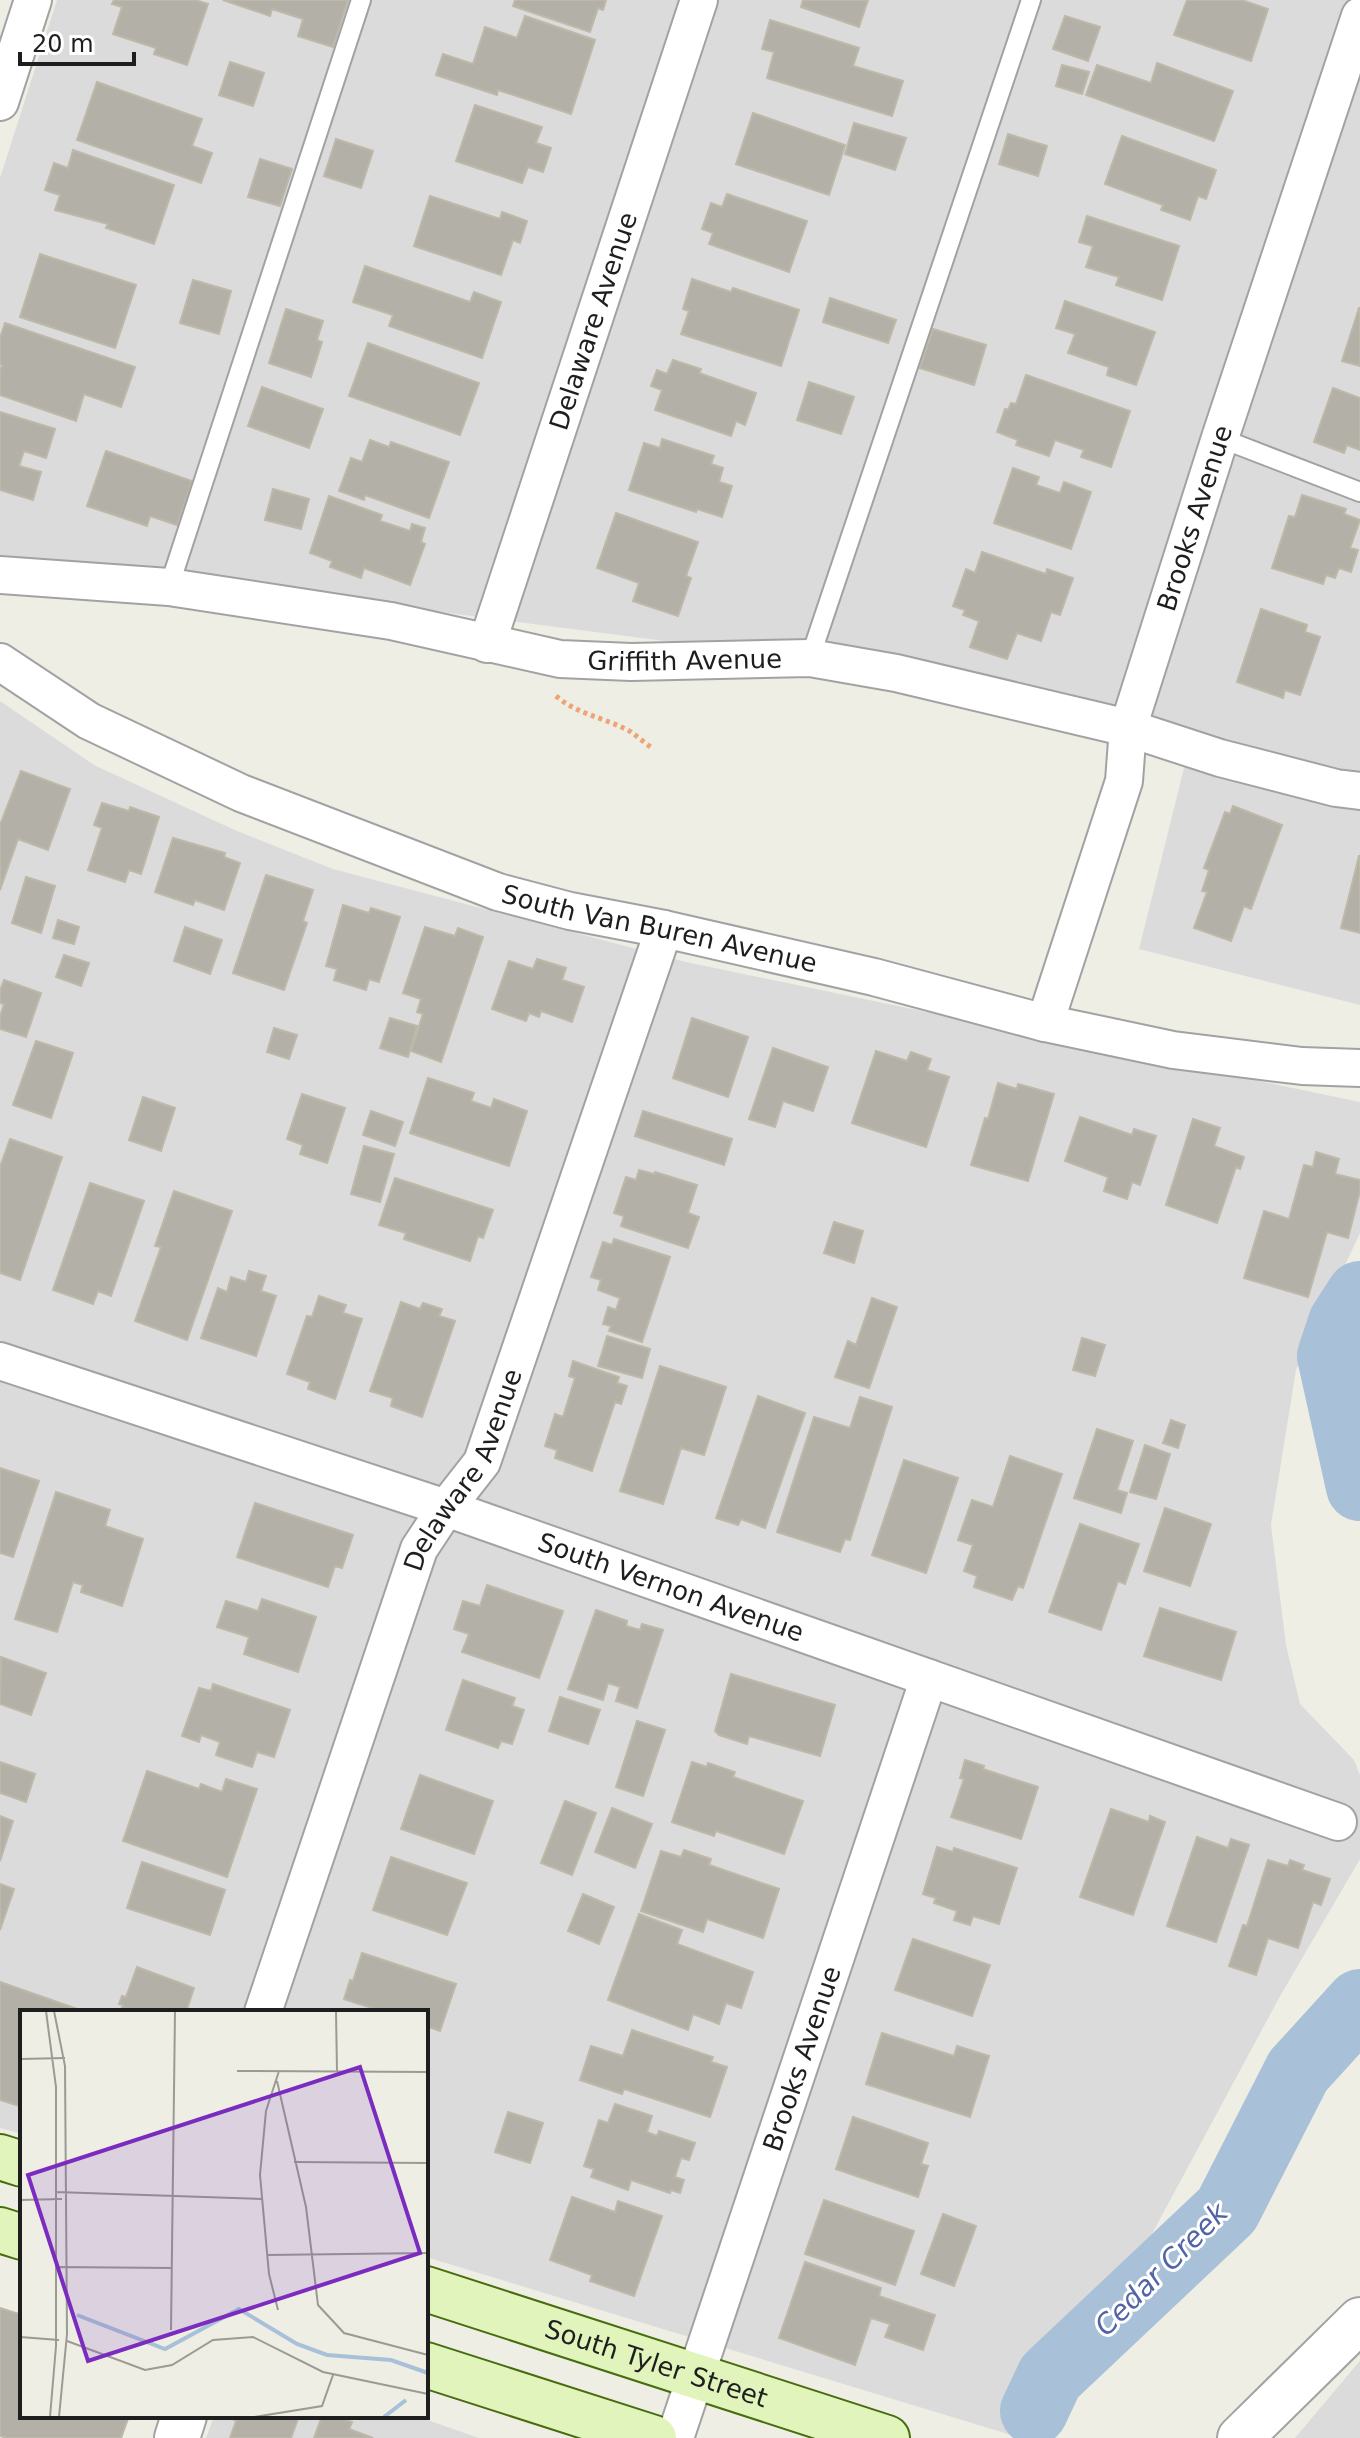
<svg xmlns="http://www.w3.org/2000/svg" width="1360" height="2438" viewBox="0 0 1360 2438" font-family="'DejaVu Sans',sans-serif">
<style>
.residential{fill:#dcdbdb}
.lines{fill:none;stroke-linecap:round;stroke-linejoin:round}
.river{stroke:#a8c0d8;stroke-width:68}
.building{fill:#b3b0a7;stroke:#beb8a8;stroke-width:2}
.service-casing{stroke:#a2a2a2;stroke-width:22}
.minor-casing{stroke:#a2a2a2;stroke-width:40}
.tertiary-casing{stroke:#a2a2a2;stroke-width:48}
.secondary-casing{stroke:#476c0e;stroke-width:48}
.path{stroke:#eea475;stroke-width:5;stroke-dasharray:4 4;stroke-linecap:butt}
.service{stroke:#fff;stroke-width:18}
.minor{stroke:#fff;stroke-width:36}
.tertiary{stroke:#fff;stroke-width:44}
.secondary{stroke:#e1f4bc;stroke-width:44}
.labels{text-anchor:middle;stroke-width:6;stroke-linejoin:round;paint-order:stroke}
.street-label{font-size:26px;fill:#1e1e1e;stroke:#fff}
.water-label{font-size:28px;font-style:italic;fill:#5264a6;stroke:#fff}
.inset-river{fill:none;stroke:#a8c0d8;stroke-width:4}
.inset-road{fill:none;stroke:#9b9b95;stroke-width:2}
.view{fill:#7b2cbf;fill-opacity:0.15;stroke:#7b2cbf;stroke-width:4}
.inset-edge{fill:none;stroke:#1e1e1e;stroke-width:4}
</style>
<rect width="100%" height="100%" fill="#eeeee5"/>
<path class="residential" d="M57 0H1360V1005L1139 949 1193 732 1010 696 665 641 0 555V178Z
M0 701 94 765 237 831 333 869 686 962 1360 1102V1233L1296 1370 1271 1525 1286 1645 1300 1704 1354 1760 1360 1775V1859L1279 1998 1042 2438H1021L426 2257V2012H22V2134L0 2128Z
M1360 2361V2438H1295L1358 2363Z
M214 2416H416L479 2438H206Z"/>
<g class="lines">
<path class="river" d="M1360 1295 1342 1323 1331 1356 1360 1487
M1034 2411 1050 2377 1227 2210 1298 2071 1360 2003"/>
</g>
<path class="building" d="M114 0H195L208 4 187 65 154 54 156 48 113 34 122 7 112 4Z
M223 0H348L333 47 298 36 303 19 272 9 270 16Z
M515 0H606L603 10 598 8 590 32 513 6Z
M803 0H868L859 27 801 7Z
M1187 0H1242L1268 9 1251 61 1174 35Z
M525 16 595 40 571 114 498 90 497 95 436 75 443 54 473 64 485 27 517 38Z
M1065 16 1100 27 1088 61 1053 49Z
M770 20 859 48 853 66 903 81 892 116 767 78 774 52 762 49Z
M230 62 264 73 253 106 219 95Z
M1157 63 1233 91 1214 141 1086 95 1097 65 1151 83Z
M1062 65 1089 72 1082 94 1056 86Z
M97 82 202 119 192 146 212 153 201 183 77 140Z
M475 105 542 127 536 143 551 148 543 172 528 167 522 183 456 161Z
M753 113 845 145 829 195 736 164Z
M854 123 906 138 895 170 845 154Z
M1008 134 1047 146 1038 176 999 164Z
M1122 136 1216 170 1206 199 1198 196 1190 220 1161 210 1163 205 1105 184Z
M336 139 373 151 361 188 324 176Z
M73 150 174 185 154 244 106 228 108 224 55 210 60 195 45 190 54 163 68 168Z
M260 159 292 169 280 206 248 197Z
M727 194 807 221 789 272 709 244 713 233 702 229 711 203 722 207Z
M430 196 500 219 502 212 527 221 520 243 513 240 501 275 414 246Z
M1087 216 1179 246 1162 300 1116 285 1119 277 1086 267 1093 246 1079 242Z
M40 254 136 285 115 348 20 317Z
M365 266 470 302 474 292 501 302 482 358 389 326 393 315 353 302Z
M692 279 731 292 733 288 799 310 781 366 681 334 689 311 683 309Z
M193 280 231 291 219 334 180 323Z
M830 298 896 320 888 343 823 322Z
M1065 301 1155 332 1136 385 1107 375 1109 367 1068 353 1075 334 1056 328Z
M1359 308H1360V366L1342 361Z
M286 309 323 321 317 340 322 342 311 377 269 363Z
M5 323 135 367 121 407 84 394 76 421 0 395V371L2 365 0 364V338Z
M933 329 986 345 974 385 920 368Z
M368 343 479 383 460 435 349 396Z
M673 360 701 369 699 373 756 393 745 425 736 421 731 436 655 410 662 390 651 386 657 370 667 374Z
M1026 375 1130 411 1111 467 1081 457 1084 450 1055 440 1049 456 1016 445 1018 440 997 432 1005 409 1008 410 1011 403 1016 404Z
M809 382 854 397 841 434 797 420Z
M262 387 323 409 309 448 248 426Z
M1333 388 1360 398V450L1347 445 1344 453 1314 442Z
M0 412 55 429 46 458 24 451 19 466 41 472 33 500 0 490Z
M662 439 714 456 711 464 723 468 719 482 732 486 722 517 697 509 696 512 629 490 644 443 660 448Z
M370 440 389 447 391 442 449 462 429 518 365 495 364 500 339 491 351 458 362 462Z
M106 451 192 481 177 525 150 516 147 526 87 506Z
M1013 468 1039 477 1036 485 1060 493 1064 482 1091 492 1071 549 994 523Z
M273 489 309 499 301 529 265 520Z
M1302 495 1346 509 1344 514 1360 520 1350 548 1358 550 1351 572 1339 568 1335 578 1326 575 1323 584 1272 568 1289 516 1295 517Z
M329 496 382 515 380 521 410 531 412 524 425 528 421 542 425 544 410 585 364 568 361 578 330 567 332 561 310 553Z
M616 513 698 542 686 576 691 578 678 616 633 601 639 583 597 568Z
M982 552 1046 574 1047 569 1073 578 1060 615 1051 612 1041 641 1017 633 1007 659 970 647 979 621 963 615 965 610 953 606 966 569 975 573Z
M1261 609 1307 625 1305 632 1320 637 1300 695 1285 690 1283 698 1237 682Z
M21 771 70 789 48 850 18 839 0 890V825Z
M102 803 129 811 130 807 159 817 141 874 129 870 125 882 88 870 102 828 94 825Z
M1233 806 1282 825 1251 909 1244 906 1231 941 1194 928 1207 892 1202 891 1209 870 1204 868 1225 812 1230 814Z
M173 838 225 853 224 857 240 863 224 910 195 900 193 905 155 892Z
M1359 856H1360V933L1341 928Z
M266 875 313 890 303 921 307 923 284 990 233 973Z
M26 877 55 886 41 933 12 923Z
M343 905 369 913 371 908 400 917 379 982 369 979 366 990 334 980 337 969 326 966Z
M58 920 79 927 74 944 53 938Z
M185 927 222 940 210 974 174 961Z
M425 927 455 936 458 928 483 937 441 1062 411 1051 423 1014 417 1012 421 999 403 993Z
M64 955 89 963 81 986 56 977Z
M537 959 566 968 562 980 584 987 572 1022 541 1011 539 1017 529 1013 526 1021 492 1009 509 961 533 969Z
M4 980 41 993 26 1037 0 1029V1017L4 1004 0 1003V991Z
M390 1018 417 1026 408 1057 380 1048Z
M692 1018 748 1037 728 1097 673 1078Z
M274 1028 297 1035 289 1059 267 1052Z
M36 1041 73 1053 51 1118 13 1105Z
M773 1048 828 1067 813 1111 783 1101 775 1127 749 1119Z
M876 1051 907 1061 911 1052 931 1059 927 1070 949 1077 926 1147 852 1123Z
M428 1078 474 1093 471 1101 491 1108 494 1099 527 1111 509 1166 410 1133Z
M998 1083 1017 1089 1018 1084 1054 1094 1028 1181 971 1165 985 1118 988 1119Z
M302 1094 345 1108 327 1163 300 1154 303 1145 287 1139Z
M143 1097 175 1108 161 1151 129 1140Z
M371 1111 403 1122 395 1146 363 1135Z
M643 1111 732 1139 724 1165 635 1136Z
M1080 1117 1132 1135 1134 1129 1156 1136 1140 1185 1132 1182 1127 1199 1104 1191 1108 1177 1065 1161Z
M1193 1119 1220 1128 1214 1146 1244 1157 1240 1169 1236 1167 1217 1223 1166 1205Z
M10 1139 62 1157 20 1280 0 1273V1167Z
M364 1146 394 1154 380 1202 351 1194Z
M1316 1152 1339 1159 1335 1174 1360 1180V1191L1348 1238 1327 1232 1308 1297 1244 1278 1264 1211 1289 1219 1304 1165 1313 1167Z
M639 1170 654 1174 655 1172 697 1185 688 1213 699 1217 688 1248 621 1226 624 1216 614 1213 626 1177 636 1180Z
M395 1178 493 1210 483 1238 478 1236 470 1261 404 1239 406 1233 379 1225Z
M90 1183 144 1201 111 1296 98 1291 93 1304 53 1290Z
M174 1191 232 1211 187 1340 135 1321 161 1247 155 1246Z
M834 1222 863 1231 854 1263 824 1253Z
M614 1239 670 1257 642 1342 609 1331 611 1326 603 1324 608 1307 616 1310 620 1298 598 1290 601 1280 591 1277 603 1242 612 1245Z
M249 1271 266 1276 261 1291 276 1296 256 1356 201 1338 218 1288 227 1292 231 1277 246 1282Z
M319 1296 346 1305 343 1313 362 1319 335 1399 308 1389 310 1382 287 1374 307 1316 312 1317Z
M872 1298 897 1307 869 1388 835 1377 848 1341 856 1345Z
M401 1302 420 1309 423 1303 442 1309 439 1316 455 1321 422 1417 391 1406 393 1398 370 1391Z
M607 1336 650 1349 642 1378 598 1366Z
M1082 1338 1105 1345 1095 1376 1073 1370Z
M573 1361 619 1377 617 1383 627 1386 621 1404 615 1402 592 1471 555 1458 557 1450 545 1446 555 1414 563 1417 575 1378 569 1376Z
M660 1366 726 1387 704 1455 681 1448 663 1504 620 1491Z
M758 1396 805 1413 765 1528 741 1519 738 1525 716 1518Z
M860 1397 892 1407 850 1540 845 1539 840 1552 777 1532 814 1417 850 1428Z
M1171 1420 1185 1425 1178 1448 1163 1443Z
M1097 1429 1133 1441 1117 1490 1127 1493 1121 1513 1074 1498Z
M1145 1445 1170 1454 1156 1499 1130 1492Z
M1010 1456 1062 1474 1023 1588 1018 1586 1012 1600 974 1587 977 1576 964 1571 973 1545 958 1540 972 1500 993 1507Z
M904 1460 958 1478 926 1573 872 1555Z
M0 1468 39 1481 13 1557 0 1553Z
M56 1492 110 1510 105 1526 143 1539 122 1606 81 1592 83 1585 73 1582 57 1632 15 1619Z
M255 1503 353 1535 342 1568 335 1566 328 1587 237 1557Z
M1165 1508 1211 1524 1190 1586 1144 1571Z
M1080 1524 1139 1544 1125 1584 1118 1581 1101 1630 1049 1612Z
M487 1585 563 1611 539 1678 462 1652 469 1634 454 1629 463 1601 480 1606Z
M262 1599 316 1617 298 1672 244 1654 249 1637 217 1627 226 1601 258 1611Z
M1160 1608 1236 1632 1221 1680 1144 1656Z
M596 1610 627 1621 626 1626 640 1630 642 1624 663 1630 637 1708 616 1701 620 1687 608 1683 603 1700 568 1689Z
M1 1657 46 1673 31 1715 0 1704Z
M731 1674 835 1705 820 1756 749 1736 747 1744 719 1735 715 1731Z
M463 1680 515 1698 512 1706 524 1710 512 1744 501 1741 498 1748 446 1730Z
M213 1684 290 1710 274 1757 257 1752 252 1767 216 1755 220 1742 201 1735 199 1742 182 1736 199 1688 211 1691Z
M560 1697 600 1710 588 1744 549 1731Z
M637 1721 665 1730 643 1796 616 1787Z
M965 1760 984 1766 983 1769 1038 1787 1021 1839 951 1817 964 1779 960 1778Z
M0 1762 35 1774 26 1802 0 1793Z
M692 1762 707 1767 708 1763 735 1772 733 1777 803 1801 784 1854 716 1831 714 1836 672 1822Z
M147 1771 199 1789 201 1784 222 1792 226 1779 257 1789 227 1877 123 1841Z
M420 1775 493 1801 474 1854 401 1829Z
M565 1801 596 1813 572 1875 541 1863Z
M612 1808 652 1824 635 1868 595 1852Z
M1111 1809 1149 1822 1150 1816 1165 1822 1133 1915 1080 1897Z
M0 1816 13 1821 0 1861Z
M1197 1837 1228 1848 1231 1839 1249 1845 1216 1942 1167 1926Z
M937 1847 953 1852 954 1848 1017 1868 999 1924 973 1916 970 1925 954 1920 957 1911 934 1903 936 1898 923 1894Z
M684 1850 711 1859 709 1865 779 1889 763 1938 707 1919 703 1932 641 1911 661 1851 681 1857Z
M391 1857 467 1883 447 1935 373 1910Z
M1268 1860 1288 1866 1290 1860 1304 1865 1302 1870 1330 1879 1321 1905 1313 1902 1298 1948 1268 1938 1256 1975 1229 1966 1243 1925 1247 1926Z
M142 1862 225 1890 210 1935 127 1908Z
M0 1884 14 1889 0 1930Z
M583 1894 614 1907 599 1944 568 1931Z
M639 1914 682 1930 677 1944 753 1972 741 2008 726 2003 719 2024 693 2014 688 2030 608 2000Z
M913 1939 990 1965 972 2016 895 1990Z
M362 1953 456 1984 440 2031 426 2026V2012H384L344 1999 350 1980 353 1981Z
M137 1967 194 1988 187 2009 194 2012H120L123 2005 119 2004 122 1996 126 1997Z
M0 1982 83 2011 22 2012V2107L0 2100Z
M632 2030 713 2057 711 2062 727 2067 710 2117 624 2089 622 2094 580 2080 591 2046 623 2056Z
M882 2033 954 2056 957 2046 989 2056 970 2117 866 2084Z
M615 2104 652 2116 647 2132 657 2136 659 2131 695 2143 689 2160 681 2158 675 2177 684 2180 680 2193 671 2190 670 2193 631 2180 628 2190 591 2177 594 2169 584 2166 599 2120 608 2123Z
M508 2112 543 2123 530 2163 495 2152Z
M853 2117 928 2143 921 2164 928 2166 918 2197 836 2169Z
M572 2197 615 2212 618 2201 662 2216 634 2296 590 2281 592 2275 550 2260Z
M824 2200 914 2231 895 2285 805 2254Z
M943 2214 976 2226 954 2286 921 2274Z
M805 2262 881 2288 879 2296 935 2315 923 2350 885 2337 890 2324 871 2318 855 2365 779 2338Z
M0 2308 22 2315V2416H129L121 2438H7L0 2436Z
M227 2416H299L291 2438H230L236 2421Z
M322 2416H335L352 2422 349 2429 373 2438H314Z"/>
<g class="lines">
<defs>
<path id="service" d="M1220 438 1360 492
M169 587 361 0
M810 658 1031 0"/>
<g id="minor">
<path d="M0 102 33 0"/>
<path id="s1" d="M0 575 169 587 391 621 560 659 631 662 810 658 896 673 1128 728 1220 758 1336 788 1360 791"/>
<path id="s2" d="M487 644 699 0"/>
<path id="s3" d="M0 662 89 721 241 793 498 892 570 911 664 929 874 977 1045 1023 1173 1050 1302 1066 1360 1068"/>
<path id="s4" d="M1045 1023 1124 781 1128 728 1220 438 1360 16"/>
<path id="s5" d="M0 1361 446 1508 1338 1822"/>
<path id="s6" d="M263 2012 419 1549 446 1508 482 1462 664 929"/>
<path id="s7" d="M675 2438 929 1678"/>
</g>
<path id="tertiary" d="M177 2438 184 2416
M1240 2438 1360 2320"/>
<g id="secondary">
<path d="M0 2157 22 2164"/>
<path d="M0 2230 22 2237"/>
<path id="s8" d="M426 2289 887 2438"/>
<path d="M426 2365 654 2438"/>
</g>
</defs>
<use href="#service" class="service-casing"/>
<use href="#minor" class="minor-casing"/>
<use href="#tertiary" class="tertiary-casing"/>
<use href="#secondary" class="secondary-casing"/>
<path class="path" d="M556 696C578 715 607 718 631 732 638 737 645 743 652 748"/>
<use href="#service" class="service"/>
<use href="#minor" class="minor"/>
<use href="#tertiary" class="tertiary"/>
<use href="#secondary" class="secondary"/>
</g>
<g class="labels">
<g class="street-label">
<text dy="9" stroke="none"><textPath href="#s2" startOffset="340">Delaware Avenue</textPath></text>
<text dy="9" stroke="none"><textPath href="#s4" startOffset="528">Brooks Avenue</textPath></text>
<text dy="9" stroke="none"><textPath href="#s1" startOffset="692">Griffith Avenue</textPath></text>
<text dy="9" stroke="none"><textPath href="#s3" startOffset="716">South Van Buren Avenue</textPath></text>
<text dy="9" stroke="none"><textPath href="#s6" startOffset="580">Delaware Avenue</textPath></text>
<text dy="9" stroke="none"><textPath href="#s5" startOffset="708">South Vernon Avenue</textPath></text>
<text dy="9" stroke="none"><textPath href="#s7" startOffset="400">Brooks Avenue</textPath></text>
<text dy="9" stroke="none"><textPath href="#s8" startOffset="242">South Tyler Street</textPath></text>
</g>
<g class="water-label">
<text transform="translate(1161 2269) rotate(-45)" y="10">Cedar Creek</text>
</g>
</g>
<g transform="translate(20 2010)">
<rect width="408" height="408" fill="#eeeee5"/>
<path class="inset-river" d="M57 305 145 339 219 299 277 334 307 345 371 350 408 363M364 407 386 390"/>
<path class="inset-road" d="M26 1 36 77V336L30 407M34 1 45 56 47 324 39 407M316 1 317 62M0 49 45 48M217 61 408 62M257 71 286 197 298 295 324 323 408 345M274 152 408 153M36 182 243 189M0 190 42 189M247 245 408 243M37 257 152 258M258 300 249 264 240 165 246 101 259 61M151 320 155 1M0 327 39 330M47 331 125 360 152 355 193 330 233 327 303 362 408 384M234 407 302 396 313 365"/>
<path class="view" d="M340 57 400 243 68 351 8 165Z"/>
<rect width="408" height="408" class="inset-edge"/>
</g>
<path d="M20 52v12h114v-12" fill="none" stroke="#1e1e1e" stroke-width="4"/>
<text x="32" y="52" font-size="24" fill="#1e1e1e" stroke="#ffffff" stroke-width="6" paint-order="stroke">20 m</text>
</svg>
